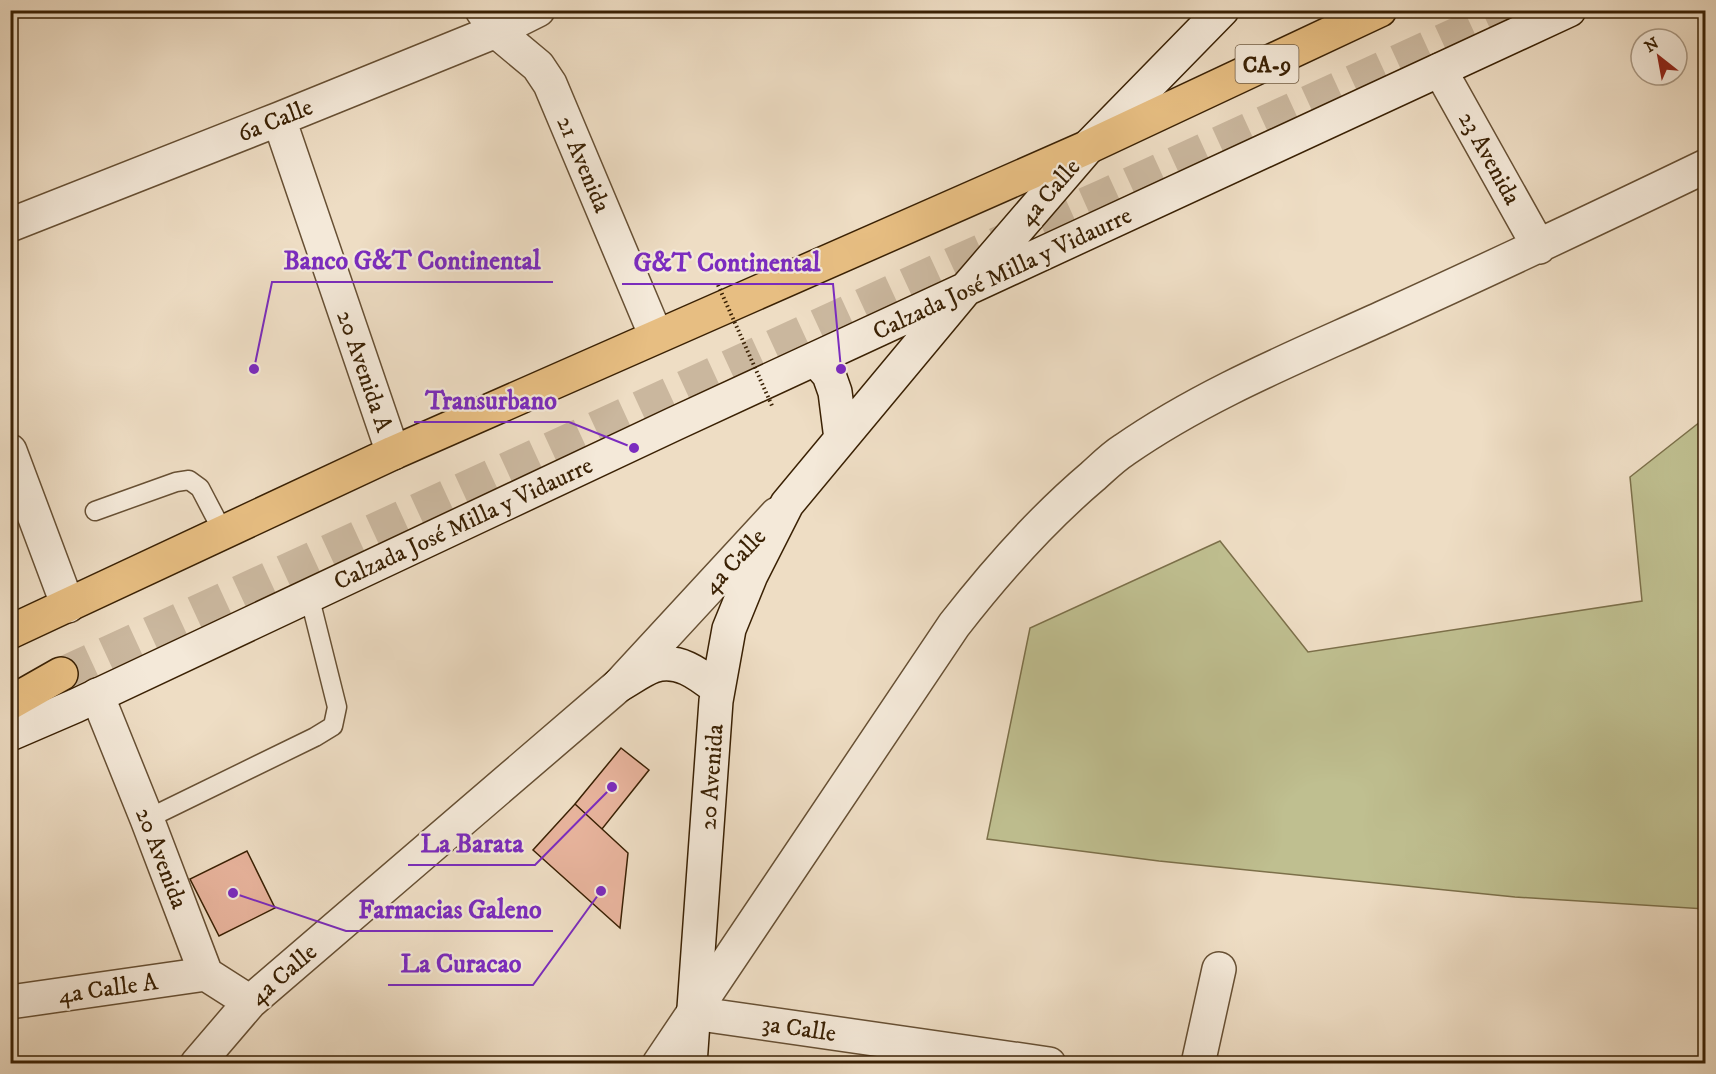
<svg xmlns="http://www.w3.org/2000/svg" width="1716" height="1074" viewBox="0 0 1716 1074" font-family="'IM FELL DW Pica',serif">
<style>
.green{fill:#bfbf90;stroke:#7c704a;stroke-width:1.5}
.building{fill:#e8b49d;stroke:#3a2104;stroke-width:1.5}
.lines{fill:none;stroke-linecap:round;stroke-linejoin:round}
.highway-tunnel{stroke:#cab79e;stroke-width:33;stroke-dasharray:33 16;stroke-linecap:butt}
.lane-casing{stroke:#675034;stroke-width:21}
.street-casing{stroke:#675034;stroke-width:36}
.secondary-casing{stroke:#3a2104;stroke-width:36}
.highway-casing{stroke:#3a2104;stroke-width:36}
.lane{stroke:#f4e9d9;stroke-width:18}
.street{stroke:#f4e9d9;stroke-width:33}
.secondary{stroke:#f4e9d9;stroke-width:33}
.highway{stroke:#e7be82;stroke-width:33}
.path-bridge{stroke:#3a2104;stroke-width:4;stroke-dasharray:1.5 3;stroke-linecap:butt}
.labels{text-anchor:middle;stroke-width:4.5;stroke-linejoin:round;paint-order:stroke}
.shield{fill:#f4e9d9;stroke:#725d44;stroke-width:1.5}
.shield-label{font-size:22px;font-weight:bold;fill:#3a2104}
.street-label{font-size:24px;fill:#3a2104;stroke:#f4e9d9}
.leader{fill:none;stroke:#7b2cbf;stroke-width:2}
.callout-dot{fill:#7b2cbf;stroke:#f4e9d9;stroke-width:2}
.callout-label{font-size:26px;text-anchor:middle;font-weight:bold;fill:#7b2cbf;stroke:#f4e9d9;stroke-width:4.5;stroke-linejoin:round;paint-order:stroke}
</style>
<rect width="100%" height="100%" fill="#eeddc4"/>
<filter id="stains"><feTurbulence type="fractalNoise" baseFrequency=".00333" numOctaves="4"/><feColorMatrix values="0 0 0 0 .2 0 0 0 0 .09 0 0 0 0 .02 0 0 0 .5 -.17"/></filter>
<radialGradient id="worn" r=".72"><stop offset=".6" stop-color="#630" stop-opacity="0"/><stop offset="1" stop-color="#630" stop-opacity=".3"/></radialGradient>
<path class="green" d="M1705 418V909L1515 897 1159 861 987 839 1030 628 1220 541 1308 652 1642 601 1630 477Z"/>
<path class="building" d="M621 748 649 770 602 829 575 804Z
M575 804 628 853 620 928 533 850Z
M247 851 275 908 219 936 190 879Z"/>
<g class="lines">
<path class="highway-tunnel" d="M61 674 960 260 1105 195 1509 10"/>
<defs>
<path id="lane" d="M95 511 176 482 189 480 200 488 223 532
M147 819 315 737 333 726 337 707 309 595"/>
<path id="street" d="M482 10 496 31 538 66 550 84 656 336
M1440 70 1539 247
M279 119 393 453
M10 225 279 119 496 31 538 10
M10 451 68 606
M97 695 147 819 206 974 250 1002
M10 1002 206 974
M693 1013 1049 1064
M197 1064 250 1002 619 685 777 514
M659 1064 954 625C996 571 1041 520 1093 476 1103 467 1113 457 1124 450 1203 395 1294 358 1382 318 1490 269 1598 218 1706 166
M1198 1064 1219 969"/>
<path id="secondary" d="M815 359 829 375 835 392 841 439
M619 685C630 679 642 670 653 666 678 657 700 675 718 689
M10 734 75 706 674 424 1569 10
M690 1064 716 701 729 629 751 575 787 504 841 439 965 290 1088 147 1222 10"/>
<path id="highway" d="M10 632 393 453 1088 147 1380 10
M10 703 61 674"/>
</defs>
<use href="#lane" class="lane-casing"/>
<use href="#street" class="street-casing"/>
<use href="#secondary" class="secondary-casing"/>
<use href="#highway" class="highway-casing"/>
<use href="#lane" class="lane"/>
<use href="#street" class="street"/>
<use href="#secondary" class="secondary"/>
<use href="#highway" class="highway"/>
<path class="path-bridge" d="M718 285 773 408"/>
</g>
<g class="labels">
<rect class="shield" x="1235.5" y="45" width="63" height="38" rx="4.5"/>
<g class="shield-label">
<text x="1267" y="72">CA-9</text>
</g>
<g class="street-label">
<text transform="translate(275 120) rotate(-22)" y="8">6a Calle</text>
<text transform="translate(1490 158) rotate(61)" y="8">23 Avenida</text>
<text transform="translate(584 164) rotate(67)" y="8">21 Avenida</text>
<text transform="translate(1049 192) rotate(-49)" y="8">4a Calle</text>
<text transform="translate(1002 273) rotate(-25)" y="8">Calzada José Milla y Vidaurre</text>
<text transform="translate(365 371) rotate(71)" y="8">20 Avenida A</text>
<text transform="translate(463 523) rotate(-25)" y="8">Calzada José Milla y Vidaurre</text>
<text transform="translate(734 561) rotate(-47)" y="8">4a Calle</text>
<text transform="translate(711 777) rotate(-86)" y="8">20 Avenida</text>
<text transform="translate(162 858) rotate(69)" y="8">20 Avenida</text>
<text transform="translate(283 974) rotate(-41)" y="8">4a Calle</text>
<text transform="translate(108 988) rotate(-8)" y="8">4a Calle A</text>
<text transform="translate(799 1028) rotate(8)" y="8">3a Calle</text>
</g>
</g>
<path class="leader" d="M254 369L272 282H553M841 369L833 284H622M634 448L569 422H414M612 787L535 865H408M233 893L346 931H553M601 891L533 985H388"/>
<g class="callout-dot">
<circle cx="254" cy="369" r="6"/>
<circle cx="841" cy="369" r="6"/>
<circle cx="634" cy="448" r="6"/>
<circle cx="612" cy="787" r="6"/>
<circle cx="233" cy="893" r="6"/>
<circle cx="601" cy="891" r="6"/>
</g>
<g class="callout-label">
<text x="412" y="269">Banco G&amp;T Continental</text>
<text x="727" y="271">G&amp;T Continental</text>
<text x="491" y="409">Transurbano</text>
<text x="472" y="852">La Barata</text>
<text x="450" y="918">Farmacias Galeno</text>
<text x="461" y="972">La Curacao</text>
</g>
<rect width="1716" height="1074" fill="none" stroke="#eeddc4" stroke-width="36"/>
<rect x="12" y="12" width="1692" height="1050" fill="none" stroke="#3a2104" stroke-width="3"/>
<rect x="18" y="18" width="1680" height="1038" fill="none" stroke="#3a2104" stroke-width="1.5"/>
<g transform="translate(1659 57) rotate(329)"><circle r="28" fill="#f4e9d9" stroke="#aa9984" stroke-width="1.5"/>
<path d="M0-4.5L10 22L0 15L-10 22Z" fill="#8f2418"/>
<text y="-9" font-size="16" font-weight="bold" text-anchor="middle" fill="#3a2104">N</text>
</g>
<rect width="100%" height="100%" filter="url(#stains)"/>
<rect width="100%" height="100%" fill="url(#worn)"/>
</svg>
